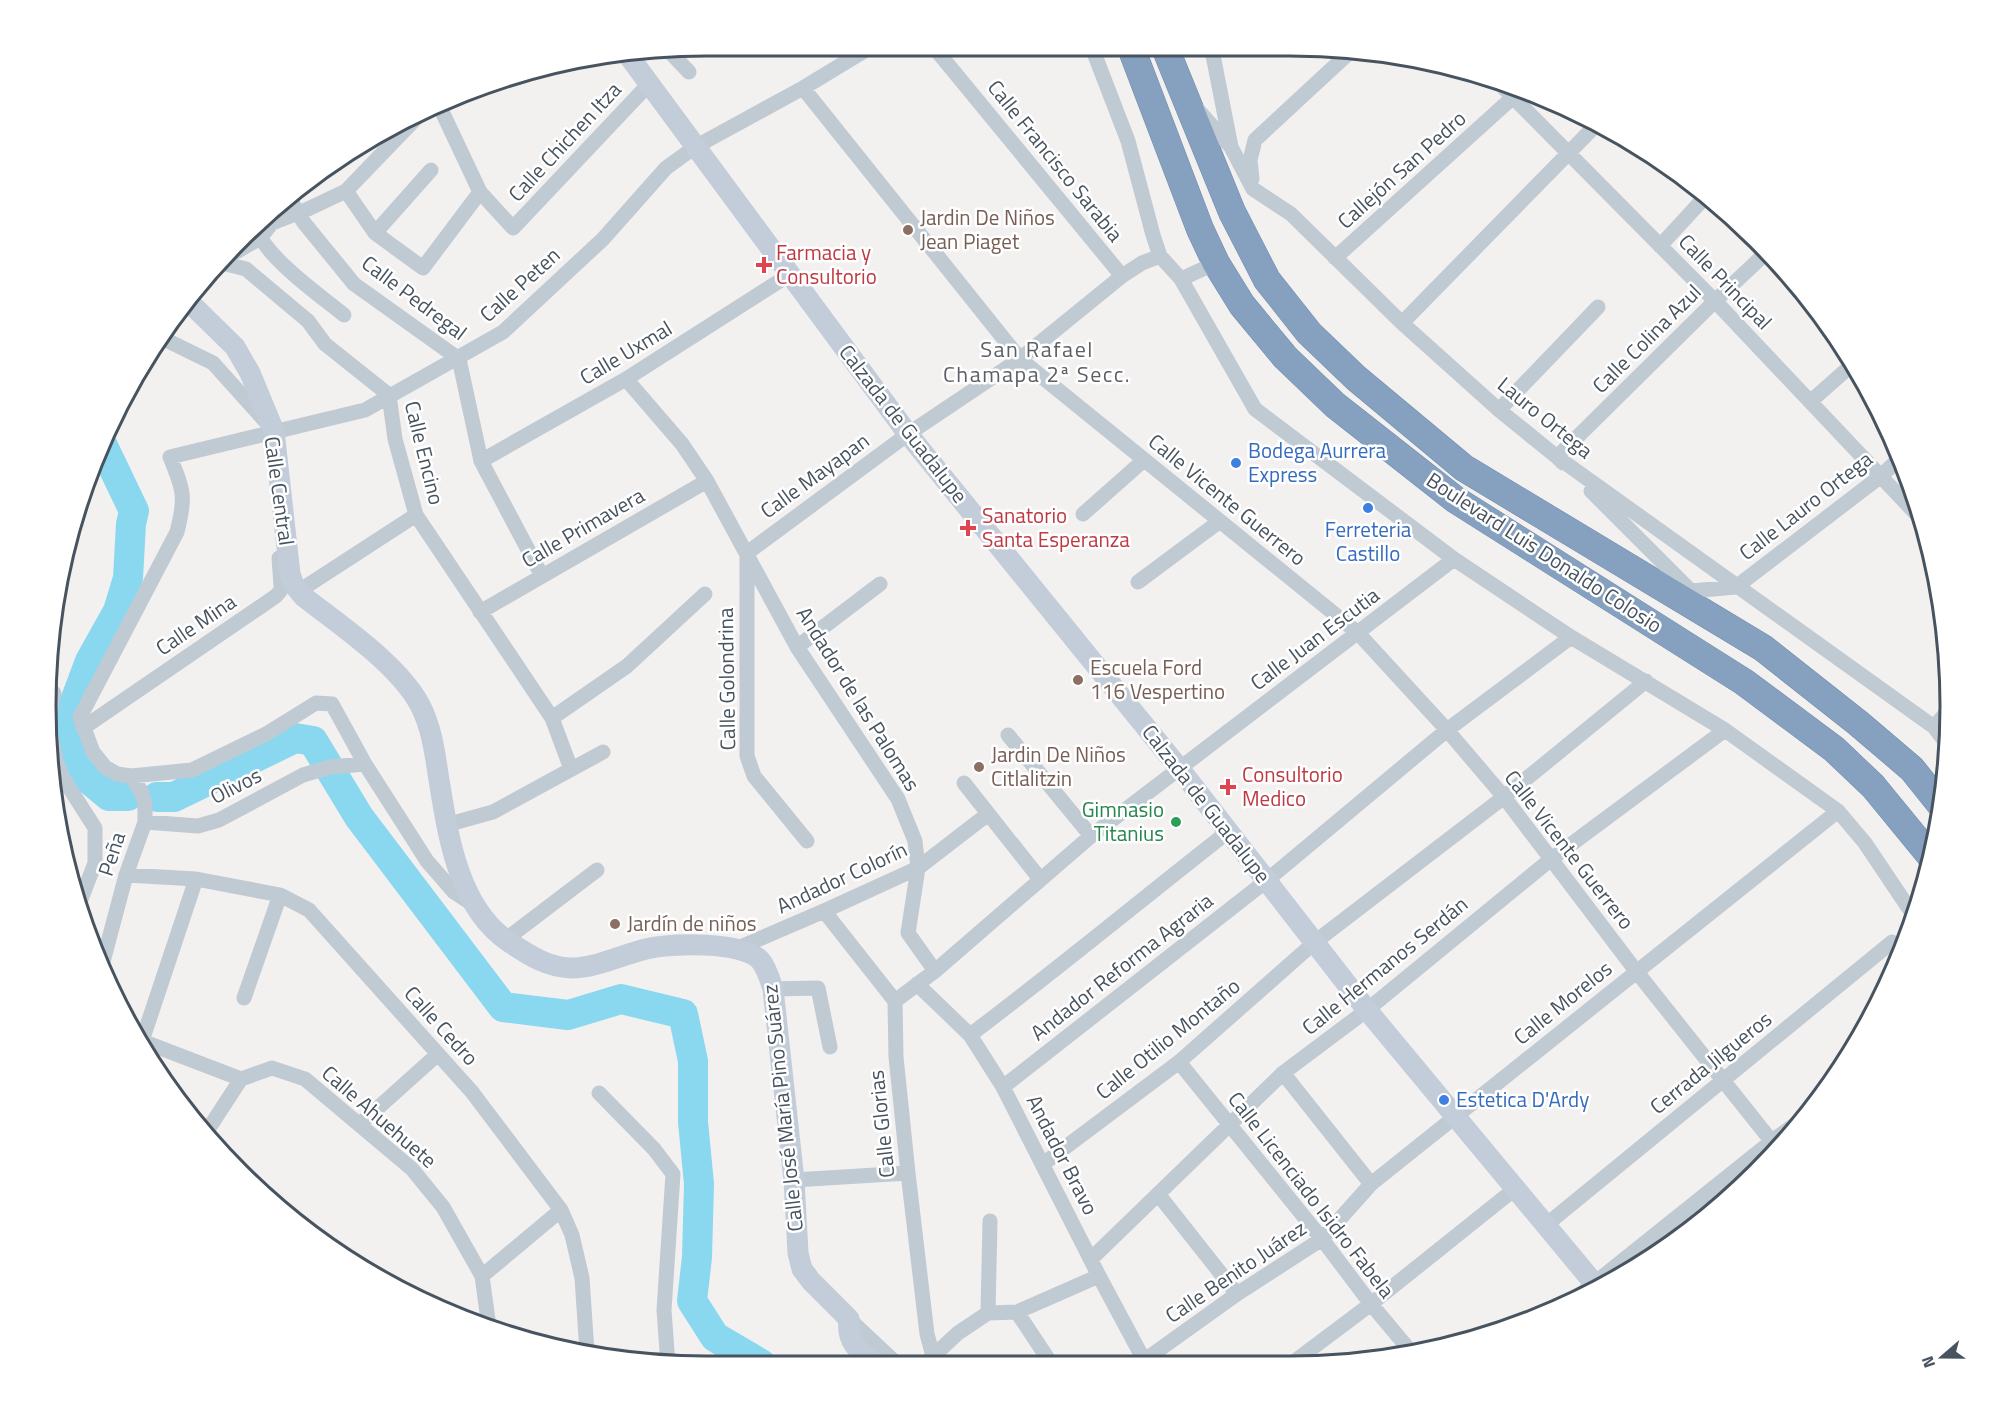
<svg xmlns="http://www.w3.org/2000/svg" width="1996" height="1411" viewBox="0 0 1996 1411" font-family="'Titillium Web',sans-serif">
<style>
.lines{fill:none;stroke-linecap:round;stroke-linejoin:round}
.river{stroke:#89d8f0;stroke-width:30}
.highway-casing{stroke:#718cac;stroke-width:28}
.street{stroke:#c0cad2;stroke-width:15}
.secondary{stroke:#c2cdd9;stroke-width:21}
.highway{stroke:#86a1c0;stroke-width:27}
.education-dot{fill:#8d6e63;stroke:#fff;stroke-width:2}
.health-dot{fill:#e0444e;stroke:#fff;stroke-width:2}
.shop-dot{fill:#3f7fe0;stroke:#fff;stroke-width:2}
.leisure-dot{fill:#2e9e5b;stroke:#fff;stroke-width:2}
.labels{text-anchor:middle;stroke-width:5;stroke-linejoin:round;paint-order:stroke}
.street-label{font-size:21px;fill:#47535e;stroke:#fff}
.education-label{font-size:21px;fill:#785e54;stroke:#fff;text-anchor:start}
.health-label{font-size:21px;fill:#be3a42;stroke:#fff;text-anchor:start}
.shop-label{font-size:21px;fill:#366cbe;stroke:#fff;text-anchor:start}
.leisure-label{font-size:21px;fill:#27864d;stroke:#fff;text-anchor:end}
.neighbourhood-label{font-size:22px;letter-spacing:1.5px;fill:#5c6065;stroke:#fff}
.rim{fill:none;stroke:#47535e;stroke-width:3}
</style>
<rect width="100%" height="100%" fill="#f3f0f0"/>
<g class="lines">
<path class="river" d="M101 442 134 511 131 524 128 578 118 611 90 661 65 728 79 771 109 796H128
M157 797H174L295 738 313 741 359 817 503 1007 568 1015 621 999 683 1014 693 1061V1122L699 1184 697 1257 692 1301 715 1337 761 1364"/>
<defs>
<path id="highway" d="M1130 45 1200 229 1216 263 1242 305 1285 357 1335 405 1456 500 1744 682 1834 749 1873 786 1932 858
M1164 45 1232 212 1267 280 1309 333 1356 378 1464 468 1763 648 1858 723 1912 769 1940 804"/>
</defs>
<use href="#highway" class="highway-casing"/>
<path class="street" d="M932 45 1122 276
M1091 45 1128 141 1153 235 1160 256
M1211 45 1231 147 1253 189 1291 214 1402 323 1499 410 1557 457 1934 727 1950 748
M668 50 689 72
M1494 78 1715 301 1922 520
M803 88 1020 359 1358 633 1447 730 1504 797 1636 971 1777 1148
M438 103 480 192 513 228 649 84
M1197 109 1231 147
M1252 179 1250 160 1255 140 1351 51
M346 191 375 233 423 268 480 192
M291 198 295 209 305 224 354 284 459 359 481 461 542 576
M256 229C268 259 318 294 344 315
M375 233 431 170
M1660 246 1707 195
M1335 258 1522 89
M218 262 246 269 308 321 325 344 389 395 395 439 416 515 552 718 571 769
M219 262 260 238 272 223 308 209 346 191 423 111
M1181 279 1255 409 1454 559 1571 637 1725 730 1838 811 1865 843 1914 916
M1402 323 1598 123
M158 336 213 363 266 422
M626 379 682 444 707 481 797 647 898 799 915 841 918 868 908 933 935 971
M1811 401 1854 363
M1499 410 1598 307
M481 461 626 379 789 275
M1563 463 1557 457 1715 301 1767 252
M1591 491 1691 591 1736 587 1881 476 1900 458
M1083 514 1144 460
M747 553 908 434 1020 359 1122 276 1142 263 1160 256 1181 279 1216 263
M747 556V756L754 776 807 841
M1138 582 1220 521
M299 591 416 515
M480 612 707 481
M797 647 880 584
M51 693H54L51 708
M552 718 627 666 705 594
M1934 727 1948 711
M83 728 276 596 281 590V586L279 558
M1008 735 1091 836
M51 736 56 761 63 778 95 828V863L78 907
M964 783 1040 879
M145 822 198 826 219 820 303 775 330 767 365 764
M446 825 493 812 603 752
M126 875 196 879 280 895 309 910 472 1092 561 1210 572 1235 582 1278 587 1352
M474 905 454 892 427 861 365 764 332 704 316 703 266 734 192 770 131 776 117 774 105 767 93 752 80 717 177 532C186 497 184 491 170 457L365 410 503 332 603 239 666 168 695 147 803 88 874 45
M824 911 895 1001 896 1057 908 1173 927 1334 933 1356
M505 940 597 870
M736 949 824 911 918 868 988 814
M101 969 126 875 145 822V803L141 791 131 776
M917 984 970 1035 1003 1087 1099 1276 1145 1362
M773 989 818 988 830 1047
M244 998 280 895
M895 1001 935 971 1091 836 1454 559
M970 1035C1058 969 1142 899 1229 831
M142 1041 196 879
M142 1041 241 1079
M1179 1062 1322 1239 1371 1304 1412 1353
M1283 1073 1371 1184
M1003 1087 1266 881 1447 730 1571 637
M599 1093 654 1149 673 1174 664 1310 668 1365
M360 1124 438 1054
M211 1125 241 1079 272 1068 305 1079 412 1169 443 1207 482 1276 489 1327
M1043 1164 1179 1062 1315 942 1504 797 1646 681
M794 1180 908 1173
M1158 1194 1237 1294
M1546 1225 1892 942 1900 951
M1091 1259 1283 1073 1367 1010 1550 860 1725 730
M482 1276 561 1210
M1571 1302 1772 1141 1808 1115
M1017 1312 1050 1362
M988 1313 990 1221
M849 1319 896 1363
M928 1361 958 1333 988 1313 1017 1312 1099 1276
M1295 1361 1371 1304 1516 1188
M1142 1362 1237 1294 1322 1239 1371 1184 1838 811"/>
<path class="secondary" d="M628 55 908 434 1179 768 1367 1010 1598 1288
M186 299 235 347 250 373 274 431 290 574 294 585 304 597C341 626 398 664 420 705 432 728 435 754 439 780 448 835 458 908 509 942 529 955 546 967 571 968 596 968 621 955 646 949 671 943 742 941 760 960 767 968 770 980 773 989L794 1180 798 1253 802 1269 811 1281 849 1319C846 1342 858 1351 875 1363"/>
<use href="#highway" class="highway"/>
</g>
<g class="education-dot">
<circle cx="908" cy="230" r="6"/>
<circle cx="1078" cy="680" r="6"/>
<circle cx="979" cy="767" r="6"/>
<circle cx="615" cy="924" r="6"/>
</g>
<g class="health-dot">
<path d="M761 256h6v6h6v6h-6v6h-6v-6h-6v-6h6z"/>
<path d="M965 519h6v6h6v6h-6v6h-6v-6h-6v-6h6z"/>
<path d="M1225 778h6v6h6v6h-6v6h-6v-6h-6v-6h6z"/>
</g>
<g class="shop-dot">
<circle cx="1236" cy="463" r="6"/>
<circle cx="1368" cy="508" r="6"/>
<circle cx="1444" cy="1100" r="6"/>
</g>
<circle class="leisure-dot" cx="1176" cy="822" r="6"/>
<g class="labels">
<g class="street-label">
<text transform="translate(565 142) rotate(-47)" y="7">Calle Chichen Itza</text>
<text transform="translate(1055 161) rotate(51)" y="7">Calle Francisco Sarabia</text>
<text transform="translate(1402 170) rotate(-42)" y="7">Callejón San Pedro</text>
<text transform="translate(1725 282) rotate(46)" y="7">Calle Principal</text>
<text transform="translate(520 285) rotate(-42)" y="7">Calle Peten</text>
<text transform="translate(414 298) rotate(37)" y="7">Calle Pedregal</text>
<text transform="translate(1647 339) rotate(-45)" y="7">Calle Colina Azul</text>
<text transform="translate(626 353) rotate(-31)" y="7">Calle Uxmal</text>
<text transform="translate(1545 418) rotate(39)" y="7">Lauro Ortega</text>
<text transform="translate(903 424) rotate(52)" y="7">Calzada de Guadalupe</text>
<text transform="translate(424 453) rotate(76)" y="7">Calle Encino</text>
<text transform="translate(815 476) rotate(-36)" y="7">Calle Mayapan</text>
<text transform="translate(279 491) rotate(82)" y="7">Calle Central</text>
<text transform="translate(1227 500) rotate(39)" y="7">Calle Vicente Guerrero</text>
<text transform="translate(1806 506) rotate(-38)" y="7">Calle Lauro Ortega</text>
<text transform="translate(583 528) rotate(-30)" y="7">Calle Primavera</text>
<text transform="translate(1544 553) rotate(33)" y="7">Boulevard Luis Donaldo Colosio</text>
<text transform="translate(196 625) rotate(-34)" y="7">Calle Mina</text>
<text transform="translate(1315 639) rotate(-37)" y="7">Calle Juan Escutia</text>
<text transform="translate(727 679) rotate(-91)" y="7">Calle Golondrina</text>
<text transform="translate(858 699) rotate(58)" y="7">Andador de las Palomas</text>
<text transform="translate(236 786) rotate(-27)" y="7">Olivos</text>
<text transform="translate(1206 804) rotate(52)" y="7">Calzada de Guadalupe</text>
<text transform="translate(1569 850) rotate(52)" y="7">Calle Vicente Guerrero</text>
<text transform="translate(112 854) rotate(-72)" y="7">Peña</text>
<text transform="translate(842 878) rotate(-25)" y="7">Andador Colorín</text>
<text transform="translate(1385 966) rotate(-39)" y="7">Calle Hermanos Serdán</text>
<text transform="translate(1122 967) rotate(-38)" y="7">Andador Reforma Agraria</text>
<text transform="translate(1563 1003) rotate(-39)" y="7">Calle Morelos</text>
<text transform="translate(441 1026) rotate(48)" y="7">Calle Cedro</text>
<text transform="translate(1168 1039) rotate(-39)" y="7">Calle Otilio Montaño</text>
<text transform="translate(1711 1063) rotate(-39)" y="7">Cerrada Jilgueros</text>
<text transform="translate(783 1108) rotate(-96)" y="7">Calle José María Pino Suárez</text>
<text transform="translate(379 1117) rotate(41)" y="7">Calle Ahuehuete</text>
<text transform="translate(882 1124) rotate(-96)" y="7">Calle Glorias</text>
<text transform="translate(1062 1155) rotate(63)" y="7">Andador Bravo</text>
<text transform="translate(1311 1195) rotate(52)" y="7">Calle Licenciado Isidro Fabela</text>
<text transform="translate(1236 1272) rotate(-34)" y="7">Calle Benito Juárez</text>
</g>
<g class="education-label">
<text x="920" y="225">Jardin De Niños<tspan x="920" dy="24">Jean Piaget</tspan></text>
<text x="1090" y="675">Escuela Ford<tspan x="1090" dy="24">116 Vespertino</tspan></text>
<text x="991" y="762">Jardin De Niños<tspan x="991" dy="24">Citlalitzin</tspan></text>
<text x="627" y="931">Jardín de niños</text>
</g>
<g class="health-label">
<text x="776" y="260">Farmacia y<tspan x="776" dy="24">Consultorio</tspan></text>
<text x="982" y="523">Sanatorio<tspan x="982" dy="24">Santa Esperanza</tspan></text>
<text x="1242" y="782">Consultorio<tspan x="1242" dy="24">Medico</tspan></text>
</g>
<g class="shop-label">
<text x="1248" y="458">Bodega Aurrera<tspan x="1248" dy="24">Express</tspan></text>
<text x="1368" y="537" text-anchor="middle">Ferreteria<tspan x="1368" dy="24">Castillo</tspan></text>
<text x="1456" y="1107">Estetica D'Ardy</text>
</g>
<g class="leisure-label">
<text x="1164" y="817">Gimnasio<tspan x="1164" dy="24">Titanius</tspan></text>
</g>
<g class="neighbourhood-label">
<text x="1037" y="357">San Rafael<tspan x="1037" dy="25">Chamapa 2ª Secc.</tspan></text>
</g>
</g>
<path d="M0 0H1996V1411H0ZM706 56H1290A650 650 0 0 1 1940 706V706A650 650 0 0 1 1290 1356H706A650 650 0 0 1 56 706V706A650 650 0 0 1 706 56Z" fill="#fff" fill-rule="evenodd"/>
<path class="rim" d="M706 56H1290A650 650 0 0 1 1940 706V706A650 650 0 0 1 1290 1356H706A650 650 0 0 1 56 706V706A650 650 0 0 1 706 56Z"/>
<g transform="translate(1942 1357) rotate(250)" stroke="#ffffff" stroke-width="4.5" paint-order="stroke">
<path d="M0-4.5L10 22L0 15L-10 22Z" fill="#47535e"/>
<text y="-9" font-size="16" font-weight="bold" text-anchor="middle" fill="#47535e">N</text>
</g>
</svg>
